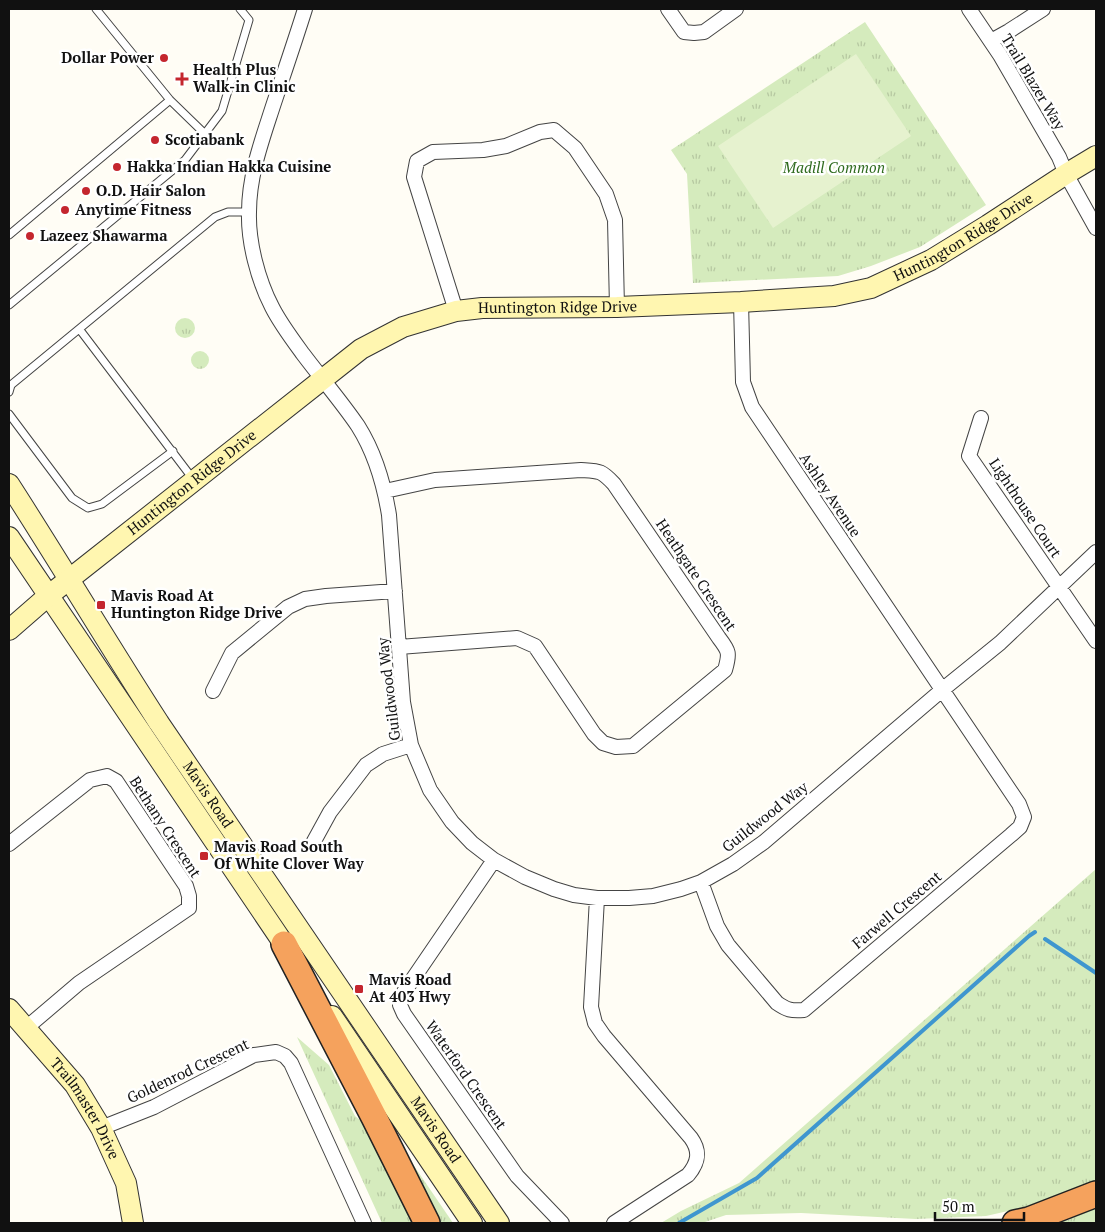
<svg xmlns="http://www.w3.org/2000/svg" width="1105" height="1232" viewBox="0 0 1105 1232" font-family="'PT Serif',serif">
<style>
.grass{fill:url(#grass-tufts)}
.pitch{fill:#e6f2cf}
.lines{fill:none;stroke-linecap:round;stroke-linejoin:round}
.stream{stroke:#3f96cf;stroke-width:4}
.lane-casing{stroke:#444;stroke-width:9}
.street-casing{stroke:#444;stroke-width:16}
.secondary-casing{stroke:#333;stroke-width:22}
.highway-casing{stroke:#222;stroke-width:28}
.lane{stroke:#fff;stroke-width:7}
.street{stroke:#fff;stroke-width:14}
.secondary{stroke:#fff6b0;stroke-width:20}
.highway{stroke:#f5a25d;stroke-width:25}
.poi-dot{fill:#c4262e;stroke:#fff;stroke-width:2}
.labels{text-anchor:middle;stroke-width:5;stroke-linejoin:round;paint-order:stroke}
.poi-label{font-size:15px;font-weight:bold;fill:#111;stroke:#fff;text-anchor:start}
.street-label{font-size:15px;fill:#111;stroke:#fff}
.park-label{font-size:15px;font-style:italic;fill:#2f6b1f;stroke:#fff}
</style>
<defs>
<pattern id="grass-tufts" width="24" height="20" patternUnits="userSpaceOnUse" patternTransform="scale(1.25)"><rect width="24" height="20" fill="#d5ebbd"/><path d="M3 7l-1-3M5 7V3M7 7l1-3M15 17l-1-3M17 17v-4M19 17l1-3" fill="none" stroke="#b6c8a1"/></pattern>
</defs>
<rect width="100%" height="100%" fill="#fffdf5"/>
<path class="grass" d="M865 22 986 205 920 247 871 266 838 276 693 283 687 174 671 150Z
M175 328a10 10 0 1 1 20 0a10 10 0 1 1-20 0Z
M191 360a9 9 0 1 1 18 0a9 9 0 1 1-18 0Z
M1096 869V1180L1044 1203 986 1216 916 1219 801 1213 726 1215 702 1223H661L681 1211 739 1183Z
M297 1037 329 1065 355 1116 365 1124 415 1223H382Z
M393 1135 453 1223H433Z
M1096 1206V1223H1054L1068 1220Z"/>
<path class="pitch" d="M856 54 911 136 773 228 718 146Z"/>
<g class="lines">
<path class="stream" d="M1045 939 1096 973
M679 1223 757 1178 1029 936 1035 932"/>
<defs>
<path id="lane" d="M96 9 170 100 204 133
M9 235 170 100
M9 305 185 160 222 111 249 20 240 9
M80 330 193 479
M9 392 11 385 215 217 228 212H249
M9 414 72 498 88 508 102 504 173 451"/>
<path id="street" d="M305 9C295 41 284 73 273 106 262 140 249 175 249 212 248 242 258 280 272 307 280 323 292 339 303 354 321 378 341 401 358 426 375 453 384 484 389 515L403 702 411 745 430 790 452 822 472 843 494 860 525 877 554 889 574 895 597 898H629L653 896 681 889 701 882 733 864 764 842 942 690 1000 643 1096 552
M668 9 684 32 694 33 704 32 736 9
M969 9 1000 55 1059 157 1066 174 1096 228
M991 41 1009 31 1043 9
M456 311 414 177 417 161 433 152 483 150 506 146 540 132 554 130 575 148 606 194 615 220 617 307
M981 418 969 456 1096 641
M385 491 435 480 581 470C599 471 601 470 614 484L719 638C729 651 730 653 725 670L633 746 616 747 603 743 594 734 535 646 517 638 399 647
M213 691 232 653 288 607 305 599 326 596 395 591
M313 843 330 812 366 765 383 754 411 745
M9 844 90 780 107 776 116 781 186 886 189 896V908L79 983 25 1029
M494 860 404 992 400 1005 404 1014 517 1176 562 1223
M701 882 717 926 728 945 777 1003C787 1010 791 1011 804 1010L1011 835 1020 827 1024 817 1019 804 752 407 743 382 741 302
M597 898 591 1007 595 1023 604 1036 691 1138C701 1152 698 1163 688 1175L614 1223
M101 1128 154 1107 254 1055 276 1052 285 1056 291 1063 364 1223"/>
<g id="secondary">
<path id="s1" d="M9 484C60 563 108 644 159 723L499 1223"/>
<path d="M9 537 292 956"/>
<path id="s2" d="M9 630 48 596 361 349 403 327 456 311 482 308 617 307 741 302 834 296 871 288 931 260 988 225 1066 174 1096 156"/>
<path id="s3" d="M9 1009 75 1085 101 1128 126 1183 133 1223"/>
<path d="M332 1016 472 1223"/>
</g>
<path id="highway" d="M284 944 374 1117 427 1223
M1015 1223 1029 1220 1096 1194"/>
</defs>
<use href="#lane" class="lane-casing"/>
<use href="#street" class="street-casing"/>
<use href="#secondary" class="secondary-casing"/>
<use href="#highway" class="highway-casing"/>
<use href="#lane" class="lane"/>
<use href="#street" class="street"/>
<use href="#secondary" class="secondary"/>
<use href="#highway" class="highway"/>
</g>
<g class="poi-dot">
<circle cx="164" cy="58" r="5"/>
<path d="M179.5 71.5h5v5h5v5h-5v5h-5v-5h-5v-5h5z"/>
<circle cx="155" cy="140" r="5"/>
<circle cx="117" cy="167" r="5"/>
<circle cx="86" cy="191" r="5"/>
<circle cx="65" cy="210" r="5"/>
<circle cx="30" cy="236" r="5"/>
<rect x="96" y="600" width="10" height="10" rx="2.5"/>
<rect x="199" y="851" width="10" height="10" rx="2.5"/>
<rect x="354" y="984" width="10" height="10" rx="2.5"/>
</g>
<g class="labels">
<g class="poi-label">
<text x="154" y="63" text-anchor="end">Dollar Power</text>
<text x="193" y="75">Health Plus<tspan x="193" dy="17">Walk-in Clinic</tspan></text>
<text x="165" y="145">Scotiabank</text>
<text x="127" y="172">Hakka Indian Hakka Cuisine</text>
<text x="96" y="196">O.D. Hair Salon</text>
<text x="75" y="215">Anytime Fitness</text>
<text x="40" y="241">Lazeez Shawarma</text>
<text x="111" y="601">Mavis Road At<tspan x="111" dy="17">Huntington Ridge Drive</tspan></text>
<text x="214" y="852">Mavis Road South<tspan x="214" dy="17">Of White Clover Way</tspan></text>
<text x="369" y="985">Mavis Road<tspan x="369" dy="17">At 403 Hwy</tspan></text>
</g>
<g class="street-label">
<text transform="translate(1033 82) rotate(59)" y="5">Trail Blazer Way</text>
<text dy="5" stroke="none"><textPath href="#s2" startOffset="1075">Huntington Ridge Drive</textPath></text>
<text dy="5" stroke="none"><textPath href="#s2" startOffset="655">Huntington Ridge Drive</textPath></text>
<text dy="5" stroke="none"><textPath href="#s2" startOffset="235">Huntington Ridge Drive</textPath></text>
<text transform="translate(830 495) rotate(56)" y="5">Ashley Avenue</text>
<text transform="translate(1025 508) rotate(56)" y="5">Lighthouse Court</text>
<text transform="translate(696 575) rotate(56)" y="5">Heathgate Crescent</text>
<text transform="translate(389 689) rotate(-97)" y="5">Guildwood Way</text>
<text dy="5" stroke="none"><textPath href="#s1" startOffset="369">Mavis Road</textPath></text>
<text transform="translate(765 817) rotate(-38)" y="5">Guildwood Way</text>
<text transform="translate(165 827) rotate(57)" y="5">Bethany Crescent</text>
<text transform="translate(897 910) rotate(-40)" y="5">Farwell Crescent</text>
<text transform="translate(188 1071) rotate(-25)" y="5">Goldenrod Crescent</text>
<text transform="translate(466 1075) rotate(55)" y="5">Waterford Crescent</text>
<text dy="5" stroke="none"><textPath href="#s3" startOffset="126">Trailmaster Drive</textPath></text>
<text dy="5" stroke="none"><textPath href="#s1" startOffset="774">Mavis Road</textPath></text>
</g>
<g class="park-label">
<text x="834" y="173">Madill Common</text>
</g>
</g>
<rect width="1105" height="1232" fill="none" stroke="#111111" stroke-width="20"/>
<path d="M935 1212v8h89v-8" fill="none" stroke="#111111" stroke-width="2.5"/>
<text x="942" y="1212" font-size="15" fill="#111111" stroke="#ffffff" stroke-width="4" paint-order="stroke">50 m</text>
</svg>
